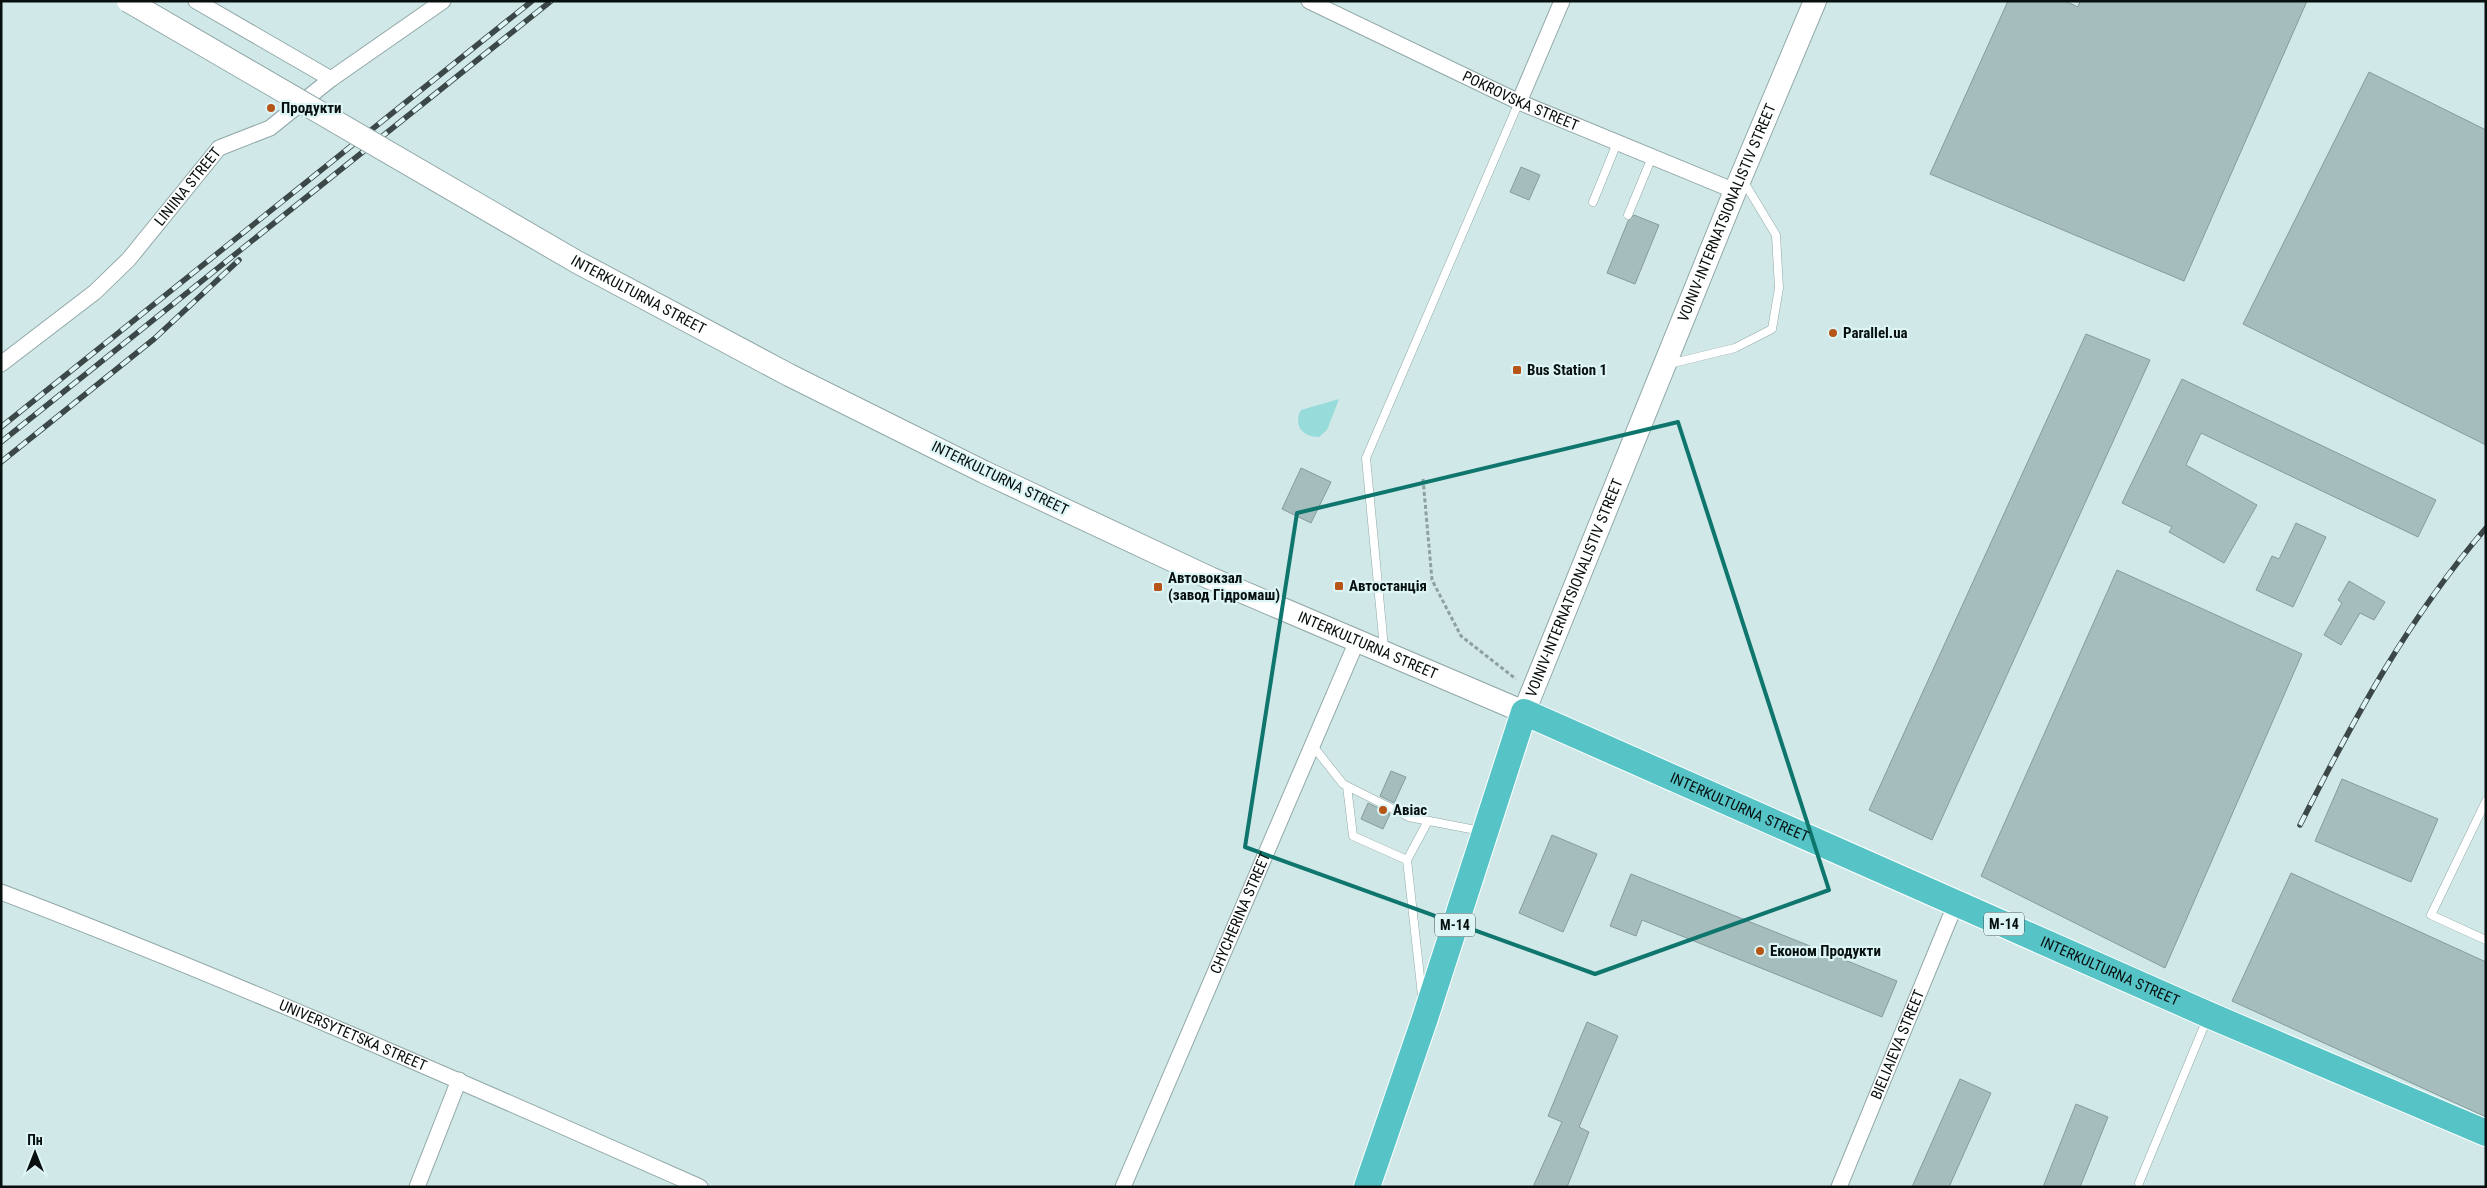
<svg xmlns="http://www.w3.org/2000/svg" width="2487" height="1188" viewBox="0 0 2487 1188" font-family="'Roboto Condensed',sans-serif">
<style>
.green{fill:#98dbdb}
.building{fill:#a6bdbd;stroke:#869c9c}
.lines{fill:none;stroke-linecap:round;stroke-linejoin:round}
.service-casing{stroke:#92a8a8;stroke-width:9}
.minor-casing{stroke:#92a8a8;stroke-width:17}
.secondary-casing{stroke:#92a8a8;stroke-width:24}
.trunk-casing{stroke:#fff;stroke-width:28}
.path{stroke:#8ea1a1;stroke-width:3;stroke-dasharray:4 2.5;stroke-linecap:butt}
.service{stroke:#fff;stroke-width:8}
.minor{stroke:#fff;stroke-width:15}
.secondary{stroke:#fff;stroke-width:22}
.trunk{stroke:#56c4c6;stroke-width:26}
.rail-casing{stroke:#3c4848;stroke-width:5.5}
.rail{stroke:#ddf5f5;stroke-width:4;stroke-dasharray:11;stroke-linecap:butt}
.secondary-bridge-casing{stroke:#92a8a8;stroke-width:24;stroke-linecap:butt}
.secondary-bridge{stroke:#fff;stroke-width:22}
.marked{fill:none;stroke:#0f766e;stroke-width:4;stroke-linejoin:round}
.poi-dot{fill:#b75519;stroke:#ddf5f5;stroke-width:2}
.labels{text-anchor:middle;stroke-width:4.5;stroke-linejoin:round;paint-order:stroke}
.shield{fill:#ddf5f5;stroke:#475454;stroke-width:1}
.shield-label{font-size:14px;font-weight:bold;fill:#070f0f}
.street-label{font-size:15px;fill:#070f0f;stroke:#ddf5f5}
.poi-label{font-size:15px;font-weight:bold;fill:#070f0f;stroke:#ddf5f5;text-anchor:start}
</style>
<rect width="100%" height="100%" fill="#d0e8e8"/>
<path class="green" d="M1339 399 1327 430 1319 437C1302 437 1293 425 1301 410Z"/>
<path class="building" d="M2008 1H2065L2078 7 2080 1H2307L2184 281 1930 174Z
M2369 72 2486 130V445L2243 324Z
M1521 167 1540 175 1529 200 1510 192Z
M1634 215 1659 225 1635 284 1607 273 1628 221Z
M2086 334 2150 360 1932 840 1869 810Z
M2182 379 2436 500 2418 537 2201 433 2186 465 2257 505 2224 563 2169 532 2172 527 2122 503Z
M1301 468 1331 482 1311 523 1282 509Z
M2296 523 2326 537 2293 607 2256 590 2272 556 2279 559Z
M2117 570 2302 654 2165 968 1981 876Z
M2349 581 2385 602 2374 620 2360 613 2341 645 2324 635 2342 603 2338 600Z
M1391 771 1406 777 1394 803 1380 796Z
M2342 779 2438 819 2411 882 2315 841Z
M1368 803 1390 814 1383 829 1361 819Z
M1552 835 1597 854 1563 932 1519 913Z
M2291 873 2486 962V1117L2232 1001Z
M1631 874 1897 981 1882 1017 1642 920 1636 936 1610 926Z
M1587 1022 1618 1036 1579 1127 1589 1132 1567 1187H1533L1562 1122 1548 1116Z
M1960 1079 1991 1093 1949 1187H1912Z
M2076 1104 2108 1117 2080 1187H2043Z"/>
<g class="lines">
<defs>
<path id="service" d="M1593 202 1617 143
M1628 215 1652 157
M1669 364 1735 348 1772 329 1779 288 1776 235 1744 182
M1384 648 1366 458 1519 102
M1313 746 1343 784 1409 817 1481 831
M1347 786 1353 836 1407 860
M2486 801 2431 915 2486 940
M1422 995 1407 860 1428 821
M2139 1183 2207 1019"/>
<g id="minor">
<path d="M196 1 331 79"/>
<path id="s1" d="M1309 1 1519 102 1735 191"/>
<path d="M1519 102 1562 1"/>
<path id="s2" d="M1 364 95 292 129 259 219 148 270 128 331 79 443 1"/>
<path id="s3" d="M1 892C237 982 469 1085 700 1187"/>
<path d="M417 1187 459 1080"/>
<path id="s4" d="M1123 1187 1357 641"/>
<path id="s5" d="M1839 1187 1956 903"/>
</g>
<g id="secondary">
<path id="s6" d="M984 472 1210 578 1524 712 1735 191 1815 1"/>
</g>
<g id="trunk">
<path id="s7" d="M1367 1187 1425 1018 1524 712 2209 1015 2486 1133"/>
</g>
</defs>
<use href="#service" class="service-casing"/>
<use href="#minor" class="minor-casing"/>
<use href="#secondary" class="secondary-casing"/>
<use href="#trunk" class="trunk-casing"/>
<path class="path" d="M1423 479 1432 580 1461 636 1516 679"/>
<use href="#service" class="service"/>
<use href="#minor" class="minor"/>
<use href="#secondary" class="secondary"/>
<use href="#trunk" class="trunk"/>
<defs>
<path id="rail" d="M1 427 532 1
M1 442 551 1
M1 462 154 339 239 260
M2300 825C2353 720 2409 617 2486 528"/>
</defs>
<use href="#rail" class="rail-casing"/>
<use href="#rail" class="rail"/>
<defs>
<g id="secondary-bridge">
<path id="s8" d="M128 1 577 262 789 375 984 472"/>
</g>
</defs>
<use href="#secondary-bridge" class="secondary-bridge-casing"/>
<use href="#secondary-bridge" class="secondary-bridge"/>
</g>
<path class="marked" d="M1678 422 1829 890 1595 974 1245 847 1297 513Z"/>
<g class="poi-dot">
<circle cx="271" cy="108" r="5"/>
<circle cx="1833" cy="333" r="5"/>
<rect x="1512" y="365" width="10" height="10" rx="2.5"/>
<rect x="1334" y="581" width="10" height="10" rx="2.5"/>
<rect x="1153" y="582" width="10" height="10" rx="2.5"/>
<circle cx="1383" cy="810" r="5"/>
<circle cx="1760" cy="951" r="5"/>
</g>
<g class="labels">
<g class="shield">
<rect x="1984" y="912.5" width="40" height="23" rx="4"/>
<rect x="1435" y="913.5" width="40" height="23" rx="4"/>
</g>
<g class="shield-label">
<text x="2004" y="929">М-14</text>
<text x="1455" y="930">М-14</text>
</g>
<g class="street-label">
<text dy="5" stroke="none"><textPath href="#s1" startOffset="234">POKROVSKA STREET</textPath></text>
<text dy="5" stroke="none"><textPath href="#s2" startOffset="259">LINIINA STREET</textPath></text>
<text dy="5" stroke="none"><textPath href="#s6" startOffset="1130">VOINIV-INTERNATSIONALISTIV STREET</textPath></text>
<text dy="5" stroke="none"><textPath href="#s8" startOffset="589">INTERKULTURNA STREET</textPath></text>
<text transform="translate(1000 478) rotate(26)" y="5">INTERKULTURNA STREET</text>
<text dy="5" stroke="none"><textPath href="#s6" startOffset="725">VOINIV-INTERNATSIONALISTIV STREET</textPath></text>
<text dy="5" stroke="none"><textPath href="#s6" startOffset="421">INTERKULTURNA STREET</textPath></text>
<text dy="5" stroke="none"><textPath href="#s7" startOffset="736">INTERKULTURNA STREET</textPath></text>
<text dy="5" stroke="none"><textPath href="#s4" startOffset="298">CHYCHERINA STREET</textPath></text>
<text dy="5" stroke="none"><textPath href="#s7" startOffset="1141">INTERKULTURNA STREET</textPath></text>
<text dy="5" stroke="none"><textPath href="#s3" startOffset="380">UNIVERSYTETSKA STREET</textPath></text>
<text dy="5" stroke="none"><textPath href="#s5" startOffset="154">BIELIAIEVA STREET</textPath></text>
</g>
<g class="poi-label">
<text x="281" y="113">Продукти</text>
<text x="1843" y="338">Parallel.ua</text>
<text x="1527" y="375">Bus Station 1</text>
<text x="1168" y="583">Автовокзал<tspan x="1168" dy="17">(завод Гідромаш)</tspan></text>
<text x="1349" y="591">Автостанція</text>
<text x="1393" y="815">Авіас</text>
<text x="1770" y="956">Економ Продукти</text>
</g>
</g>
<rect width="2487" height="1188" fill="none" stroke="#070f0f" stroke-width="5"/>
<g transform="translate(35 1153)" stroke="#ddf5f5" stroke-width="4" paint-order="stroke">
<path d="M0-4L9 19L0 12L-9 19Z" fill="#070f0f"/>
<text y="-8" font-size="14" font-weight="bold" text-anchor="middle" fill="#070f0f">Пн</text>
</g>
</svg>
